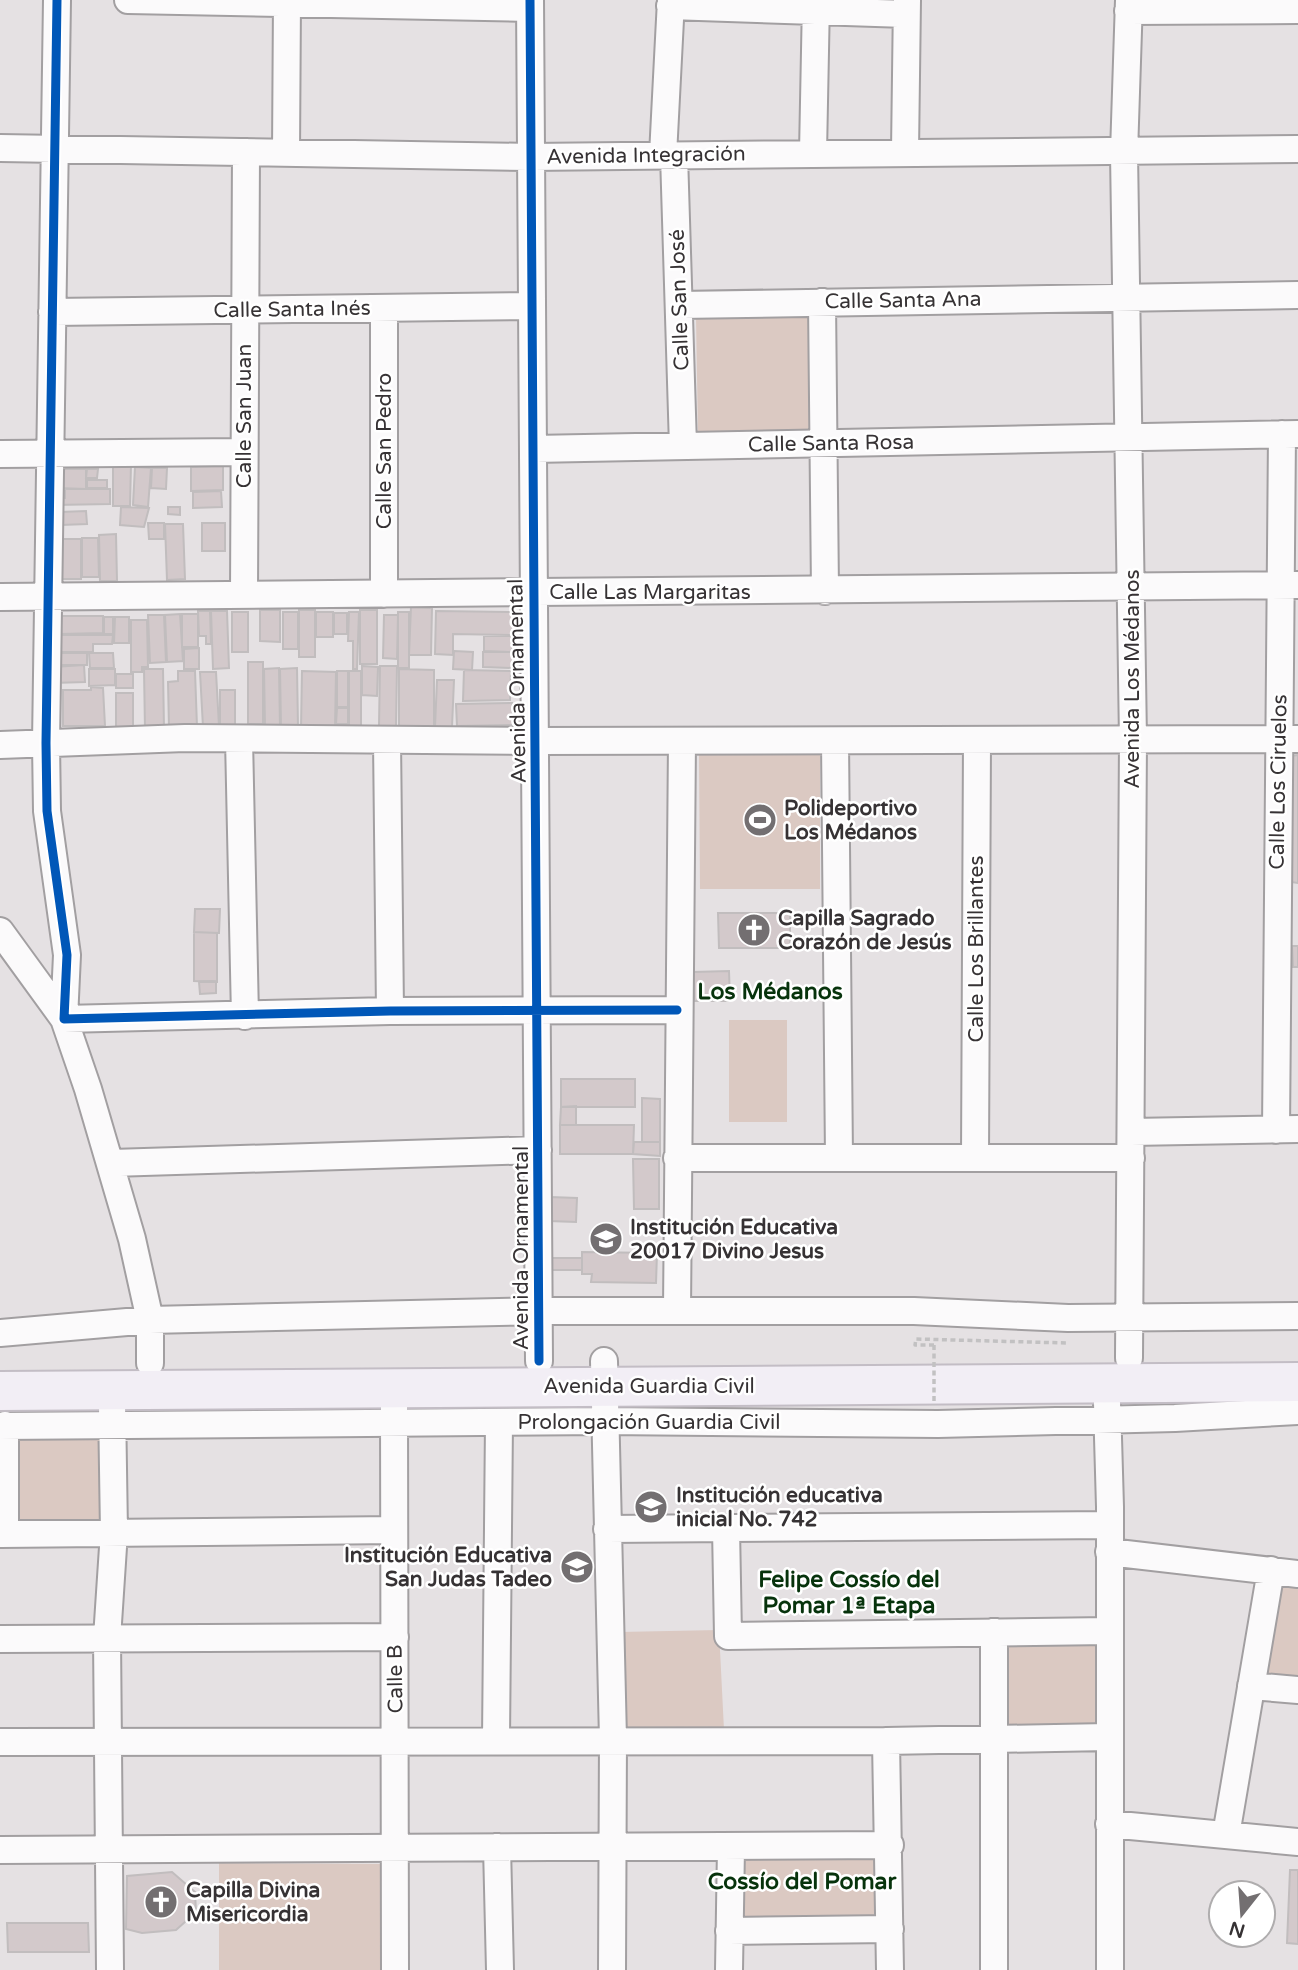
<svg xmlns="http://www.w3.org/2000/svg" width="1298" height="1970" viewBox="0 0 1298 1970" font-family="'Varela Round',sans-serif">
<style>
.green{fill:#dbc9c2}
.building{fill:#d3c9cb;stroke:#c1bdbe;stroke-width:2}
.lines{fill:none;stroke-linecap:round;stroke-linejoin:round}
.minor-casing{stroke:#a29fa1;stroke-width:30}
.highway-casing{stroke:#c3bdc5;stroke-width:42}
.path{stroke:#c2c1c2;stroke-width:3.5;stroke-dasharray:5 3.5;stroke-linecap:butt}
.minor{stroke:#fbfafb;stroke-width:26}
.highway{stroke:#f2eef5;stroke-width:38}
.path-bridge{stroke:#c2c1c2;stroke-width:3.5;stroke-dasharray:5 3.5;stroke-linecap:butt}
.cycleway-casing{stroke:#fff;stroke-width:13}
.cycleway{stroke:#0057b8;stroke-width:9}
.labels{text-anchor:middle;stroke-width:5;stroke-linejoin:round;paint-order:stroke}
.street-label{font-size:21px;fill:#363234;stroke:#fff}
.poi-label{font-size:21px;font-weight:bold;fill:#363234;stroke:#fff;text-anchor:start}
.neighbourhood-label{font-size:23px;font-weight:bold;fill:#07330c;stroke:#fff}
</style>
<rect width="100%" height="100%" fill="#e5e1e3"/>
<path class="green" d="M810 316 811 432 698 433 696 317Z
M699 752H820V889H700Z
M729 1020H787V1122H729Z
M101 1431 100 1524 13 1525 14 1435Z
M1274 1580 1298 1583V1684L1265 1682Z
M719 1630 724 1730 624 1731 619 1632Z
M1001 1639 1097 1642 1099 1727 1000 1729Z
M735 1857H874L876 1925 734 1926Z
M219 1863 385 1864 384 1970H219Z"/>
<path class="building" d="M113 464H131L130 506H113Z
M223 466V490L191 491V467Z
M135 467 151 468 148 507 133 505Z
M152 468H167L166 489 151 488Z
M57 469H86V489L57 488Z
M87 469H98L97 478H86Z
M87 480H107V488H87Z
M65 489H110V504L54 505V498H65Z
M221 491 222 507 193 508V492Z
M121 507 149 508 144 527 120 525Z
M168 507H180V515L168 514Z
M86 511 87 524 61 525 60 512Z
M148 523H164V539H149Z
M202 523H225V551H202Z
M165 524H183L185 579 167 580Z
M116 534 117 581H100L99 535Z
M82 538H98L99 577H82Z
M58 539H81V579H58Z
M411 607 432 608 431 655H409Z
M260 610H280V642L260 641Z
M299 610H315V657H299Z
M360 610H377V664H360Z
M198 611H210L211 644H206V636H199Z
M211 611H227L229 668 213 669Z
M436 611 516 612V635L453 634V655L435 654Z
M232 612H248V652H232Z
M283 612H298V649H283Z
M316 612H333V637H316Z
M349 612H359L357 669H353V641H348Z
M398 612H409V668H398Z
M334 613H347V634H334Z
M180 614 183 661 167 662 165 615Z
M182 614H198V647H182Z
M148 615H164L166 662 150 663Z
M384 615H398L397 659 383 658Z
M60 616H103V633L60 634Z
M104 617H113V634H104Z
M115 617H129V643H114Z
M131 620H147L148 667H142V672H131Z
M59 635H113L112 644H93V652H59Z
M484 636H512V652L484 651Z
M199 648V669H184V649Z
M454 651 473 652 472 670 453 669Z
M483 652H513V668L483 667Z
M60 653H87V665H60Z
M89 653H113L114 668H90Z
M248 662H263V724H248Z
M84 665 85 682 53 683V667Z
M362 666 378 667 377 696 362 695Z
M380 666H397L396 727 379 726Z
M279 668 280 727H265L264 669Z
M297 668 298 727H281L280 669Z
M89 669H115V685L89 686Z
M144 669H163L164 729 145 730Z
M399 669 434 670V727H399Z
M464 670 511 671 510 700 463 701Z
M178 671H195L197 727 169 728 168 682 178 681Z
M302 671 336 672 335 729H301Z
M337 671H348V707H337Z
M349 671H361V727L349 726Z
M200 672H216L219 726 203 727Z
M116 674H133V688H116Z
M437 680H454L452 727H435Z
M91 687 103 688 105 726H63V690H91Z
M220 690H235V725H220Z
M116 693H133V731H116Z
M512 703 513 725 457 726 456 704Z
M337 708H348V724H336Z
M1298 755V883L1291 882 1290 756Z
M195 909H220L219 933 194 932Z
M718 913H790V948H719Z
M194 932 217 933V982L194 981Z
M1292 946H1298V967H1293Z
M729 971 730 1001H694L693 972Z
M216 981V993L200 994 199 982Z
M561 1079H635V1107H561Z
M642 1098 660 1099V1142H642Z
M576 1106V1125H560L561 1107Z
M560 1125H634L633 1154H560Z
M634 1142H660V1156L633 1154Z
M633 1159H659V1209H634Z
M550 1197 577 1198 576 1222 549 1221Z
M582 1252 657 1253 656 1283 591 1282 592 1274H582Z
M551 1258H582V1270H551Z
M1290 1870H1298V1944L1287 1943Z
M172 1872 195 1892 196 1912 176 1930 142 1933 126 1929 127 1876Z
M7 1923H88L89 1952H8Z"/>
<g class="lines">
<defs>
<path id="minor" d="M57 0 46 743 47 811 67 955 64 1019 390 1011 677 1010
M128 0 529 8
M530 0 539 1361
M1129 0 1124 153 1133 740 1129 1358
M670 6 906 14
M1128 11 1298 10
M0 148 530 157 1298 149
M905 151 907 0
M286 153 287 0
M813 153 816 0
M663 155 671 0
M674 155 683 446
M822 302 825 591
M679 305 1298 295
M52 312 532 306
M533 449 1298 434
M0 454 244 452
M384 594V308
M244 595 246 152
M0 597 1298 585
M239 739 245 1016
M387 740 390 1011
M835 741 839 1158
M0 745 185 738 535 741 1298 739
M0 931 64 1019 88 1089 132 1239 150 1320V1363
M1276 1130 1282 434
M1131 1132 1298 1129
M677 1158H1131
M975 1158 977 741
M112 1163 538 1150
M677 1310 682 741
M0 1333 150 1320 539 1311H914L1068 1318 1298 1316
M604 1361 613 1739 612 1970
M1107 1403 1110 1507V1970
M394 1405 395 1970
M5 1425V1534
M0 1426 605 1421 938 1424 1175 1418 1298 1411
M726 1528 728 1636 1108 1631
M607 1529 1109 1525
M0 1534 394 1530
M1109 1552 1298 1574
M994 1632V1970
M0 1639 395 1637
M1251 1686 1298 1690
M496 1739 499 1422
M886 1741 890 1970
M0 1742 886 1741 1108 1737
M1109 1824 1298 1842
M1226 1835 1271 1570
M497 1847 500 1970
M0 1850 890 1845
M729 1931 890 1929
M110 1970 107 1638 114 1532 112 1405
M729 1970 731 1847"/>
<path id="highway" d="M0 1391 1298 1382"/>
</defs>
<use href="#minor" class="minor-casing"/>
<use href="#highway" class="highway-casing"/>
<path class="path" d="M934 1345H915L916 1339 1067 1343"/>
<use href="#minor" class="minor"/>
<use href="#highway" class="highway"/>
<path class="path-bridge" d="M934 1345V1405"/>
<defs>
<path id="cycleway" d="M57 0 46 743 47 811 67 955 64 1019 390 1011 677 1010
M530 0 539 1361"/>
</defs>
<use href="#cycleway" class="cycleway-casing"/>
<use href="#cycleway" class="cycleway"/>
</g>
<defs>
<symbol id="stadium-disc" viewBox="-11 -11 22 22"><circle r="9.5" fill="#736f71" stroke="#fff"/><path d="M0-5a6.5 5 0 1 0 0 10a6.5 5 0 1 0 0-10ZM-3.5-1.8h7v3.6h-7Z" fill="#fff"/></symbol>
<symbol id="church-disc" viewBox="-11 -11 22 22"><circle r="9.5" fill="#736f71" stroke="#fff"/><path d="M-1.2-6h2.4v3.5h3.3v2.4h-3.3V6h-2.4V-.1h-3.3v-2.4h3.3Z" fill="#fff"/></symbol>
<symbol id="school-disc" viewBox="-11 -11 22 22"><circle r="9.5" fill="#736f71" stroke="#fff"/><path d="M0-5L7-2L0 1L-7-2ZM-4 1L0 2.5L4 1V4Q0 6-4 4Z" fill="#fff"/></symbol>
</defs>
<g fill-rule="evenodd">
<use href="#stadium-disc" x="741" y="801" width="38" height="38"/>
<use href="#church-disc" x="735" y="911" width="38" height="38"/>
<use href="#school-disc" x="587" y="1220" width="38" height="38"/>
<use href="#school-disc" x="632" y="1488" width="38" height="38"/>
<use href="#school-disc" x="558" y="1548" width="38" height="38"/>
<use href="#church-disc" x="142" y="1883" width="38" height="38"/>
</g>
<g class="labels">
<g class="street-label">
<text transform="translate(646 155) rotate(-1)" y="7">Avenida Integración</text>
<text transform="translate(679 300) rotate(-92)" y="7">Calle San José</text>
<text transform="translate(903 300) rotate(-1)" y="7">Calle Santa Ana</text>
<text transform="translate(292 309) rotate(-1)" y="7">Calle Santa Inés</text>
<text transform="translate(244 416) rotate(-90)" y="7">Calle San Juan</text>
<text transform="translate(831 443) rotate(-1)" y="7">Calle Santa Rosa</text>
<text transform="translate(384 451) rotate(-90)" y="7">Calle San Pedro</text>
<text x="650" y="599">Calle Las Margaritas</text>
<text transform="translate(1132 679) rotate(-90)" y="7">Avenida Los Médanos</text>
<text transform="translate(517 681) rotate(-91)" y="7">Avenida Ornamental</text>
<text transform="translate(1278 782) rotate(-89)" y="7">Calle Los Ciruelos</text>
<text transform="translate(976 949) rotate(-90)" y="7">Calle Los Brillantes</text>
<text transform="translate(521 1248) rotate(-90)" y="7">Avenida Ornamental</text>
<text x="649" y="1393">Avenida Guardia Civil</text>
<text x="649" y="1429">Prolongación Guardia Civil</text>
<text transform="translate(395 1679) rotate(-91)" y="7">Calle B</text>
</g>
<g class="poi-label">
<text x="784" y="815">Polideportivo<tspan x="784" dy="24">Los Médanos</tspan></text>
<text x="778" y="925">Capilla Sagrado<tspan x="778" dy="24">Corazón de Jesús</tspan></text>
<text x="630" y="1234">Institución Educativa<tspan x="630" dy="24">20017 Divino Jesus</tspan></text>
<text x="676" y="1502">Institución educativa<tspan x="676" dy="24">inicial No. 742</tspan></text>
<text x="552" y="1562" text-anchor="end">Institución Educativa<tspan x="552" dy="24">San Judas Tadeo</tspan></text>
<text x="186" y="1897">Capilla Divina<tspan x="186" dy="24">Misericordia</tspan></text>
</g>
<g class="neighbourhood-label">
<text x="770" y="999">Los Médanos</text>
<text x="849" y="1587">Felipe Cossío del<tspan x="849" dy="26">Pomar 1ª Etapa</tspan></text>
<text x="802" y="1889">Cossío del Pomar</text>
</g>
</g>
<g transform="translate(1242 1914) rotate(197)"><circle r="33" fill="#ffffff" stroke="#afadae" stroke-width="2"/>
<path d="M0-5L12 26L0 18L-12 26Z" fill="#736f71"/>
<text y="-10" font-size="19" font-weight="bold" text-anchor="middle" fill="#363234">N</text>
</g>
</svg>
